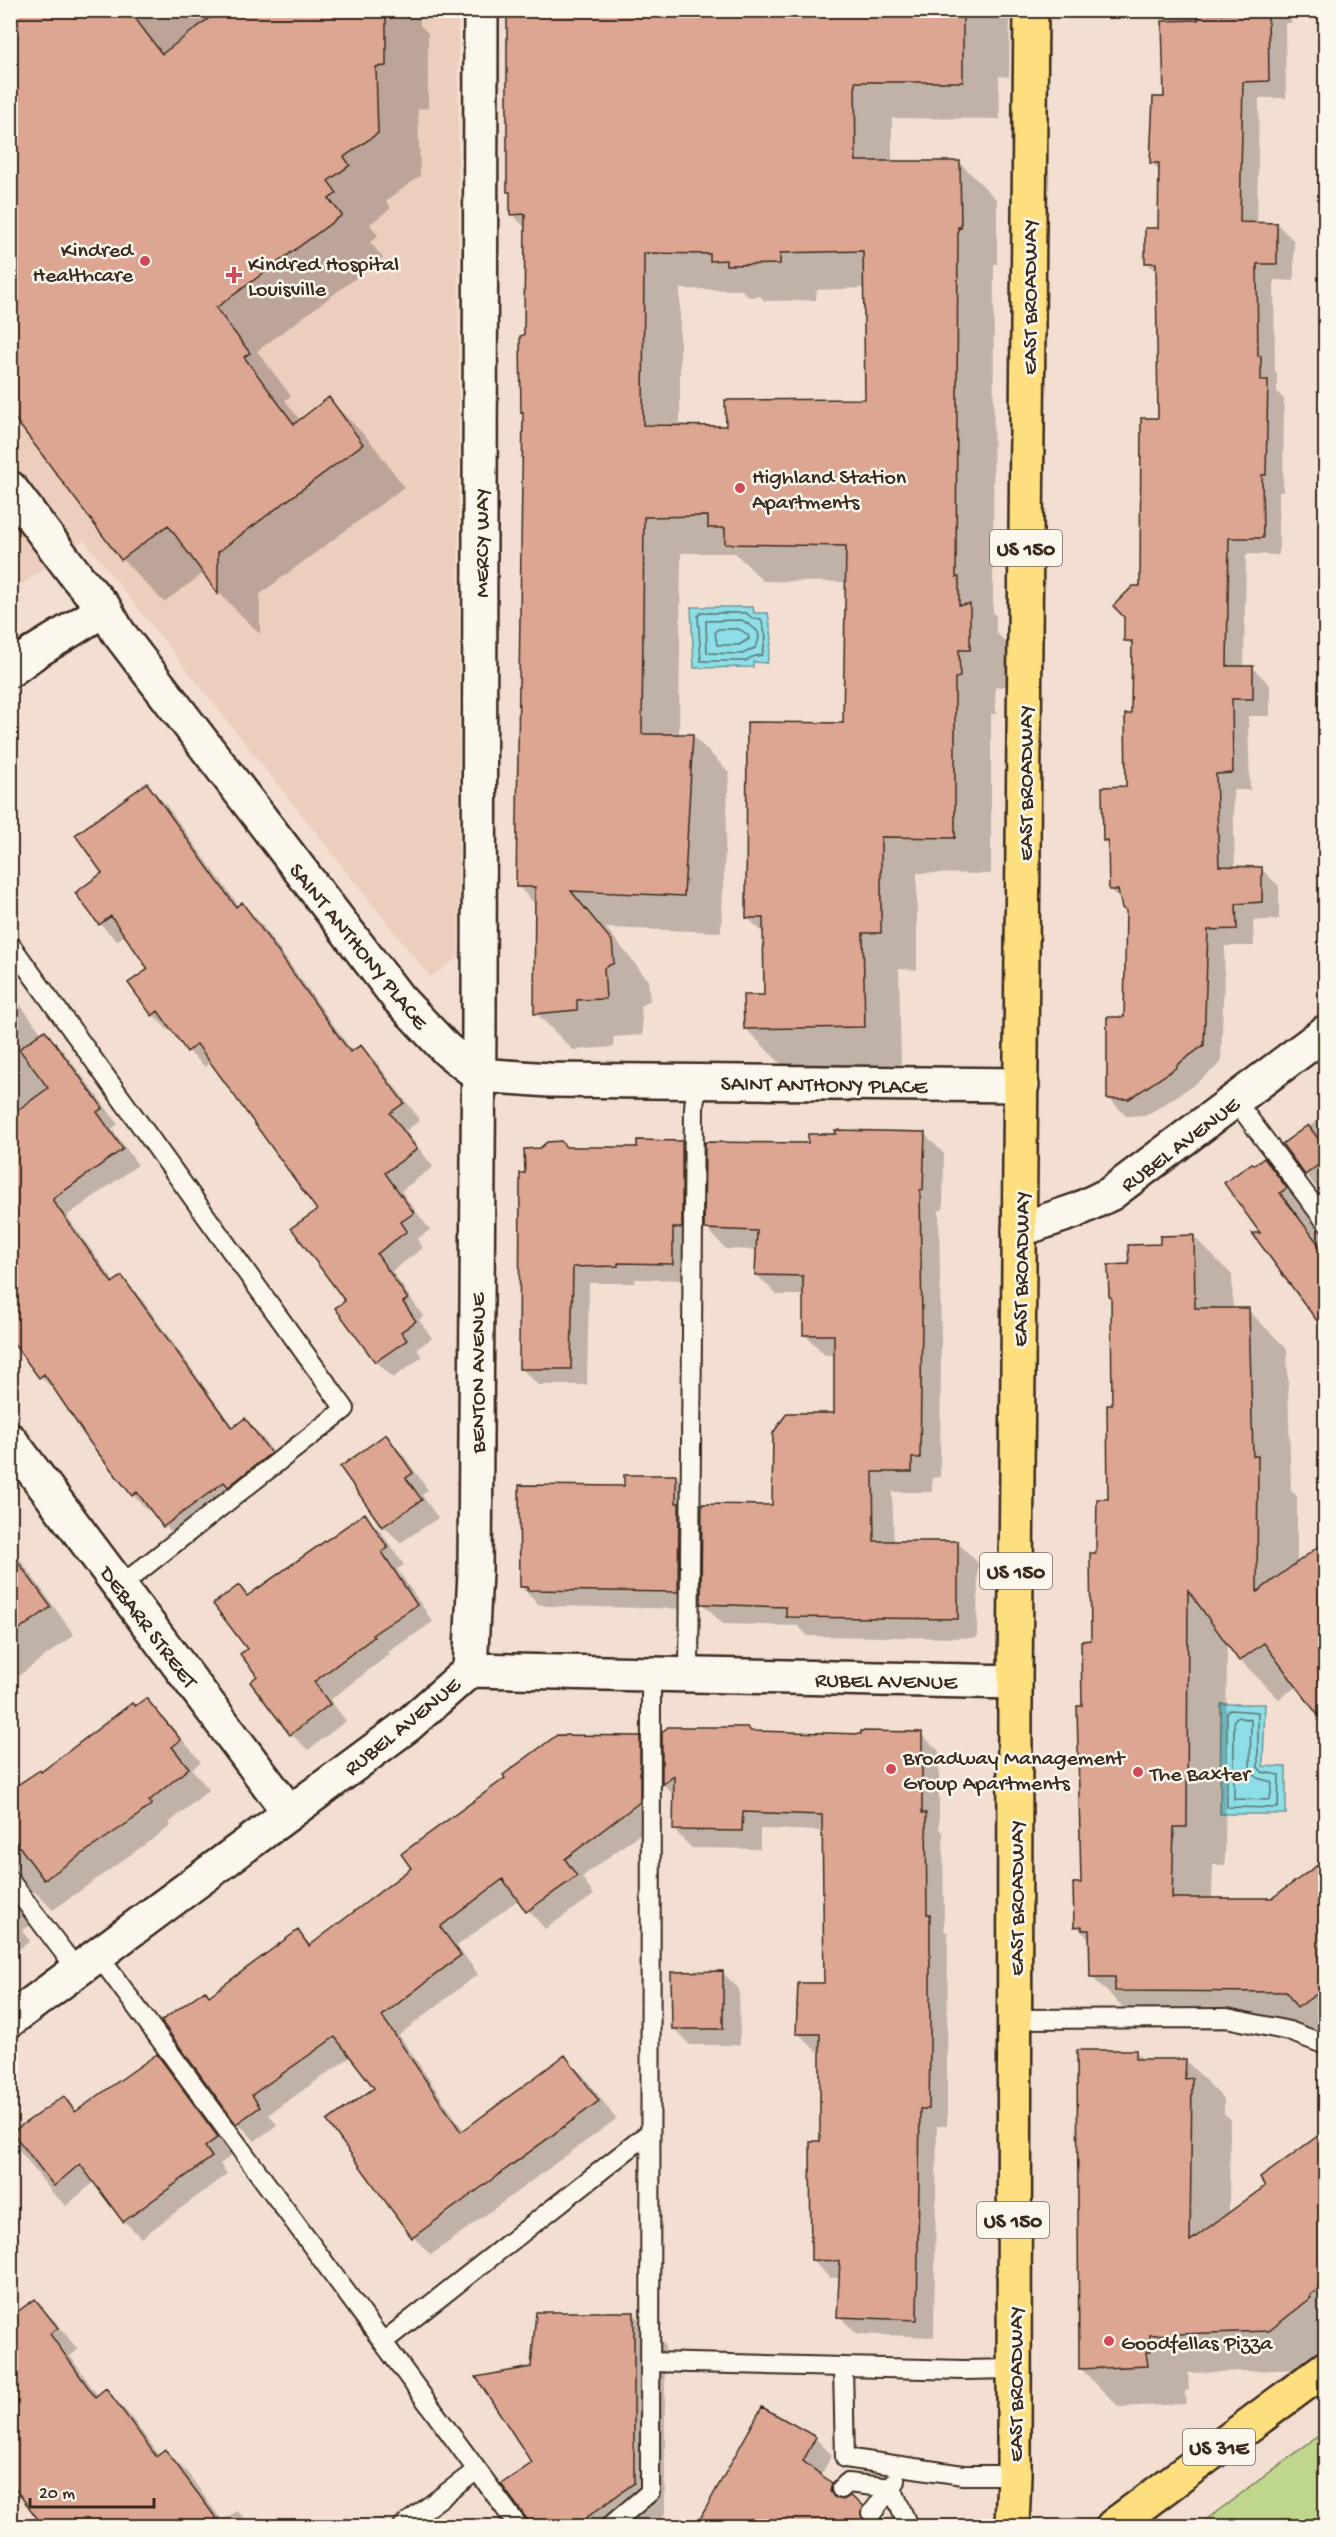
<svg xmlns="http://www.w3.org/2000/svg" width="1336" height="2537" viewBox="0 0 1336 2537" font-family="'Gochi Hand',sans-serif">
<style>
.built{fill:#ebcebe}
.green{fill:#bfd78d;stroke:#7d8056;stroke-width:1.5}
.water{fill:#8ddee7;stroke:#6c9697;stroke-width:1.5}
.shadow{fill:#0003;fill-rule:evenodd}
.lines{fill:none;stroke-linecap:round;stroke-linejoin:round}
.shore{stroke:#5c726e;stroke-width:1.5}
.building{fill:#dca692;stroke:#3b2a1e;stroke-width:1.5;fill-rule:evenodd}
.service-casing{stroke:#3b2a1e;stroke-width:22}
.minor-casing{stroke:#3b2a1e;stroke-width:38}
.primary-casing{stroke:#3b2a1e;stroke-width:38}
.service{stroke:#fbf7ec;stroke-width:18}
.minor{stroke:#fbf7ec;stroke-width:33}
.primary{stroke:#fedf80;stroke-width:33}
.poi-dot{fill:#d1495b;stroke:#fbf7ec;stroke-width:2}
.labels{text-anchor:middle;stroke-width:5;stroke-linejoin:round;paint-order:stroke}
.shield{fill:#fbf7ec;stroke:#75685c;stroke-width:1.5}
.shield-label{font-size:21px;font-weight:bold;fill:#3b2a1e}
.poi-label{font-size:22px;fill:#3b2a1e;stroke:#fbf7ec;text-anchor:start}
.street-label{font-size:22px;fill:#3b2a1e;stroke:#fbf7ec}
</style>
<rect width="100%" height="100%" fill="#f2dfd1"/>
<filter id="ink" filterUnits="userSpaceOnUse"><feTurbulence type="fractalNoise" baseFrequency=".0167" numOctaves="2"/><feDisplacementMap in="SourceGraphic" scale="12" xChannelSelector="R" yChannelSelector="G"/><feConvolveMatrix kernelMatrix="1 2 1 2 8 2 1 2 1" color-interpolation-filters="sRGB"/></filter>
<g filter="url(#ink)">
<path class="built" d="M11 11H458L459 957 430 977 84 540 11 592Z"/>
<path class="green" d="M1325 2431V2526H1199L1203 2522Z"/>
<path class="water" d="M691 607H753L754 613H768L772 638 767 663 753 662V667L694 668Z
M1221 1704H1265L1263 1766 1286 1767V1814H1220Z"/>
<path class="shadow" d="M10 10H420V25L428 33V108L418 109 420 176 386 201 391 208 370 224 378 236 370 242 383 258 257 351 291 396 285 400 300 420 329 399 371 442 404 487 260 594V634L219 593 204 573 164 602 122 559Z
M509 10H1010L1009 77 999 76 1000 119 892 118V163H960L997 200V264H994L993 613 996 616V632L1006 643V686L995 687 996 714H991V874L917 873V970L899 969 901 1064 783 1066 746 1029 766 996 765 935 747 917 845 725 847 582 763 581 735 553H681L679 735H692L729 772 721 932 606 928 648 980 650 1000 641 1006 643 1035 613 1037 614 1047 573 1050 536 1013 537 906 518 886 525 415 522 412V337H525L526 229 512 214 511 194 508 191ZM865 288 867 401 728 427H680V289L742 290 749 297 760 296 765 301 816 300 817 290Z
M1164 10H1292L1291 23H1285L1286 98H1259L1257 224H1277L1294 241V281L1274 280 1275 372 1277 375V392L1284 399 1283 492H1279V555L1246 554 1244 667H1252L1270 685V716H1248L1250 790H1233L1235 868 1261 869 1279 886V919L1253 921 1254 946H1225L1221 1063 1194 1085 1147 1115 1126 1116 1109 1098 1125 1019 1128 912 1122 901 1110 890 1109 845 1104 840 1127 787 1132 715 1133 647 1126 640 1142 588 1160 419 1157 273 1147 262 1160 230 1161 172 1151 162 1165 99Z
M147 785 164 802 239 906 242 904 259 921 353 1052 361 1047 377 1063 420 1120 406 1131 433 1167 401 1191 430 1230 417 1239 423 1248 392 1271 423 1316 419 1320 432 1338 417 1349 422 1357 393 1378 376 1361 347 1302 319 1210 212 1062 205 1067 188 1051 172 1029 169 1031 153 1015 150 969 125 935 117 941 100 924 77 893 104 873Z
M10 991 42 1034 45 1032 61 1048 118 1124 112 1129 138 1165 68 1215 69 1219 115 1283 122 1278 138 1294 234 1428 245 1420 261 1436 286 1469 244 1502 240 1497 180 1542 151 1509 148 1511 133 1495 58 1392 40 1377 10 1335Z
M1326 1114V1200L1284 1145Z
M924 1133 944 1154 943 1210H939L941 1342 940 1477 932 1478V1492H892L894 1543H958L978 1563 977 1638 808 1636 798 1626 723 1624 702 1603 774 1507 835 1415 836 1355H825L804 1334V1295H777L757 1275 758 1250 726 1249 706 1228 809 1145Z
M682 1143 699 1159 689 1280 635 1279V1283H589L587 1385H538L521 1368 527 1174 566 1148H638Z
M1264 1160 1279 1175 1326 1237V1242L1322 1245 1326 1251V1335L1319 1329V1318L1263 1235 1255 1167Z
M1193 1236 1232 1275 1233 1310H1248L1287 1349 1291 1491 1297 1496V1686L1279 1699 1240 1660 1227 1641 1225 1865H1213L1212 1900H1273L1319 1866 1316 1861 1326 1854V2035L1322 2031 1155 2029 1142 2015H1131L1091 1976V1941L1076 1926 1083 1884V1707L1093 1641 1097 1555 1110 1501 1113 1407V1299L1110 1297 1130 1266 1161 1246Z
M385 1436 402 1453 428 1490 422 1495 438 1518 400 1543 384 1526 342 1467Z
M675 1476 692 1493 695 1609 546 1606 538 1604 521 1587 625 1487Z
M365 1515 381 1532 404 1565 397 1569 433 1622 388 1652 390 1654 330 1700 346 1721 308 1750 291 1734 260 1676 250 1649 239 1587 249 1597Z
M10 1545 74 1635 10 1682Z
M146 1700 167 1721 201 1762 192 1769 209 1790 169 1823 171 1826 53 1910 35 1892H25L32 1924 22 1931 30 1941 10 1956V1792L42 1774Z
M750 1732 863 1736 921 1734 939 1751V1829L943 1833 944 1930 948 1933 947 2066V2126H937L934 2337 857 2334 839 2316 841 2278H830L812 2260 822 2143 821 2051H816L798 2033 825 1985 824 1831 760 1829V1849L692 1848 674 1830 675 1796 664 1785V1733Z
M639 1737 657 1755V1821L582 1877 594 1895 545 1929 519 1899 457 1946 478 1974 399 2035 464 2131 565 2057 583 2075 616 2119 431 2255 413 2237 376 2089 352 2056 269 2114 277 2125 255 2141 238 2123 163 2022 210 1997 298 1932 312 1946Z
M723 1973 739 1989 740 2045H690L673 2028Z
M1135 2051 1145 2061 1185 2060 1224 2099V2113L1230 2119 1229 2214 1326 2138V2356L1308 2369 1188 2373 1189 2390 1185 2391 1186 2404 1119 2407 1080 2368Z
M157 2056 173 2073 233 2154 220 2164 227 2174 141 2238 124 2221 95 2181 66 2206 50 2190 10 2138V2135L64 2098 78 2112Z
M35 2301 56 2322 78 2350 70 2356 98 2396 106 2390 127 2412 159 2455 165 2451 187 2472 222 2521 237 2511 253 2526H43L10 2483V2302L19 2313Z
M633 2313 665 2345V2515L649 2526H530L528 2519 534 2464 532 2369Z
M762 2409 815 2438 832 2455 821 2475 847 2499 863 2507 879 2523 882 2521 890 2526H698Z"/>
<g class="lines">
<path class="shore" d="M701 613H746L752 618 761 619 766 637 762 655 752 657 746 661H701L698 616Z
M742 620C754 629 765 630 755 648L742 654 707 653 706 621Z
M718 629H739L748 635 749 639 739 645H717L715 632Z
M1230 1710 1258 1712V1767L1262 1772 1279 1775 1278 1808 1227 1807V1713Z
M1237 1717 1251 1720 1250 1767 1257 1778 1272 1782 1270 1800 1234 1799V1720Z"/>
</g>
<path class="building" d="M10 10H129L162 54 220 10H386V66L376 67 378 133 344 157 350 165 328 181 337 193 329 199 342 215 216 308 250 353 244 357 294 424 329 397 363 444 218 552V594L168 525 121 560 10 412Z
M507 10H963V82H855L856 161H960L961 228 958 227 956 577H959V605L970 604V650H959L960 677 955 678V838L881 837V933H863L865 1027 744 1029 743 995H764L763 918H746L747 722 843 723 846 546 725 544V528H708V516L644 517 642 734H693L684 896 571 891 612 941 614 963 604 968 606 999 577 1000V1010L534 1014 535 887H516L523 412 521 413 520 336 524 335 525 214 510 215V192H507ZM863 251 865 399 725 400 726 426 643 425 644 253 710 254V261L726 260V265L780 264V253Z
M1268 13 1269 81 1243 82 1240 222 1277 223V264H1257L1258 356H1261V380H1268L1266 475H1262L1263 538H1229L1227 666H1253V699H1232L1233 773 1216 774 1219 866 1262 867V902L1236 904 1237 929 1208 930 1204 1045 1177 1065V1067L1129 1099H1107V1017H1124L1126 911 1122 908 1118 890H1109L1108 840 1103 841 1102 787 1126 786 1125 714H1131L1132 641H1124V617L1113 606 1133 586H1140L1141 418H1158L1156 263H1145V228H1158L1159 163H1150L1153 97H1164L1162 21 1198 20 1199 14Z
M147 783 236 907 242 902 350 1052 361 1045 404 1103 390 1113 417 1149 385 1173 414 1213 401 1222 407 1231 377 1254 408 1299 403 1302 416 1321 401 1332 407 1340 375 1362 335 1308 345 1301 291 1228 317 1210 197 1044 187 1052 158 1011 152 1016 128 983 148 969 111 916 99 925 75 893 102 873 75 835Z
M45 1030 103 1108 97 1112 123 1149 53 1199V1201L112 1283 122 1276 232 1428 245 1418 271 1453 228 1487 224 1482 163 1527 137 1492 132 1496 91 1444 44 1374 39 1378 10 1339V1116L48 1088 19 1049Z
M1308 1125 1326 1149V1159L1305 1175 1282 1144Z
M835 1130 925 1132 923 1190H920L922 1321 920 1458H912V1472H873L874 1541H958V1619L786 1617V1607L701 1604 702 1504 772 1505 773 1433 787 1413H834V1335H803V1276L755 1275 757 1231 704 1229 705 1142 808 1143V1134H836Z
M637 1140 682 1141V1228H673V1264L618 1263V1266L573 1267 571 1369H519L520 1173H525L524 1149 540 1148 547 1142 561 1141 566 1147H637Z
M1264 1158 1287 1188 1280 1193 1326 1254V1333L1252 1233H1260L1224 1183 1252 1163 1254 1165Z
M1194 1235 1195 1308H1249L1253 1456H1258L1257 1592 1326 1541V1726L1264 1643 1239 1661 1188 1590 1187 1827H1174L1172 1898H1272L1326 1859V1987L1297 2008 1286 1992 1115 1991V1977H1090L1089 1930H1082V1926L1074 1927 1073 1883H1081L1077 1706H1082L1081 1641 1091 1640 1090 1553H1096L1097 1499H1108L1107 1405H1112L1111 1297H1109L1108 1265 1129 1264 1128 1245 1160 1244V1236Z
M386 1434 413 1473 406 1478 422 1500 382 1527 340 1467Z
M624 1475H676V1503H679L678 1592 527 1590 528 1587H520L519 1485 624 1486Z
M365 1513 388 1548 382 1552 417 1605 372 1635 374 1637 314 1682 330 1704 290 1735 250 1682 257 1676 240 1654 247 1649 213 1604 239 1585 247 1596Z
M10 1551 51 1607 10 1636Z
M146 1698 181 1740 172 1747 189 1768 149 1801 152 1804 132 1820 44 1880 10 1834V1790L40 1770 41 1772 132 1703 135 1706Z
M668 1727H747L751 1731 861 1734V1731L922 1732V1813H926L927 1914H930V2047L929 2109H920L917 2320 837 2317 840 2261 811 2260 810 2141H820V2034H796L798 1983H824L822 1815 743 1812 742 1831 673 1830 674 1776 662 1785V1732Z
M557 1735 640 1736V1802L565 1859 577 1876 526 1912 503 1879 440 1927 461 1955 382 2016 461 2132 565 2055 599 2101 412 2238 327 2121 374 2088 335 2037 252 2095 260 2107 236 2124 161 2021 205 1990 209 1996 298 1930 309 1946 411 1868 401 1854 505 1778 503 1775Z
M723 1971V2029H672L671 1972Z
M1077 2050H1136V2059H1186L1185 2079 1192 2078 1190 2241 1265 2186 1260 2178 1326 2130V2283L1310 2295 1311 2298 1269 2331 1150 2335 1151 2352H1146L1148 2366 1079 2369Z
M157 2054 218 2137 205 2147 212 2157 123 2222 80 2164 54 2186 12 2132 64 2096 75 2112Z
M35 2299 58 2328 50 2334 95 2397 106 2388 156 2456 165 2449 222 2526H43L10 2482V2317Z
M536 2312H634V2483L575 2526H529L527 2519 501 2484 532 2463 476 2377 531 2367Z
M762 2407 816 2437 803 2461 832 2483 830 2491 834 2497 843 2500 850 2496 864 2506 861 2512 866 2522 876 2524 882 2519 892 2526H696Z"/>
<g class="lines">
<defs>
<path id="service" d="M10 944 345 1409 120 1586
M1235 1100 1326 1222
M689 1674 694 1107 697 1082
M10 1881 77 1970
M98 1955 477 2470 403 2526
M1014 2019 1227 2018 1289 2031 1326 2045
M383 2342 650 2132
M651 2362 964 2370 1013 2369
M843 2368 845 2458 963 2475H1014
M477 2470 518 2526
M841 2489 847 2483 892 2488 908 2526
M872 2513 896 2481
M610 2526 650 2492 651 1674"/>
<path id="minor" d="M10 488 78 578 105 609 118 632 398 998 447 1050 479 1075 549 1080 1022 1085
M10 670 35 652 105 609
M1019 1230 1075 1211 1110 1194 1326 1032
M10 1440 289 1812
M470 1670 475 1572 479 1024 481 10
M10 2020 408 1725 470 1670 1015 1682"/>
<path id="primary" d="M1012 2526 1014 2475 1015 1682 1031 10
M1113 2526 1326 2368"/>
</defs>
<use href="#service" class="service-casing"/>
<use href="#minor" class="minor-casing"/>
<use href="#primary" class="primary-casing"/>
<use href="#service" class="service"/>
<use href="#minor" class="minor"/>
<use href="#primary" class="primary"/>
</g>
</g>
<g class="poi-dot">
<circle cx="145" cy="261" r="6"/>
<path d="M231 266h6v6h6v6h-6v6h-6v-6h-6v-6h6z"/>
<circle cx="740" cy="488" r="6"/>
<circle cx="891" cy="1769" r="6"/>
<circle cx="1138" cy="1772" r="6"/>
<circle cx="1109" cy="2341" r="6"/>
</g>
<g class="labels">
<g class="shield">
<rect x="990" y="530" width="72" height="36" rx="4.5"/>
<rect x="980" y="1553" width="72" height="36" rx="4.5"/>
<rect x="977" y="2202" width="72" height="36" rx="4.5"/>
<rect x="1183" y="2429" width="72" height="36" rx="4.5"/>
</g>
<g class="shield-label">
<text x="1026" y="555">US 150</text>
<text x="1016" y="1578">US 150</text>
<text x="1013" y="2227">US 150</text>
<text x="1219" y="2454">US 31E</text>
</g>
<g class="poi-label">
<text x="133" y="256" text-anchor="end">Kindred<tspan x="133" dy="25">Healthcare</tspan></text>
<text x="248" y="270">Kindred Hospital<tspan x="248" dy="25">Louisville</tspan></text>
<text x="752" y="483">Highland Station<tspan x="752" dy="25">Apartments</tspan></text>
<text x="903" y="1764">Broadway Management<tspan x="903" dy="25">Group Apartments</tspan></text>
<text x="1150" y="1780">The Baxter</text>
<text x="1121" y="2349">Goodfellas Pizza</text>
</g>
<g class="street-label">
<text transform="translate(1028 297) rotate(-90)" y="8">EAST BROADWAY</text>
<text transform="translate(480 543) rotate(-90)" y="8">MERCY WAY</text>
<text transform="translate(1024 783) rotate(-90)" y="8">EAST BROADWAY</text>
<text transform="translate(360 945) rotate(51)" y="8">SAINT ANTHONY PLACE</text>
<text transform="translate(824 1083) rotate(1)" y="8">SAINT ANTHONY PLACE</text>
<text transform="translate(1179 1143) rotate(-37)" y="8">RUBEL AVENUE</text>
<text transform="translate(1019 1269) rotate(-89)" y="8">EAST BROADWAY</text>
<text transform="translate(476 1373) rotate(-90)" y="8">BENTON AVENUE</text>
<text transform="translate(150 1626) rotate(53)" y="8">DEBARR STREET</text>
<text transform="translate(886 1679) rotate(1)" y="8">RUBEL AVENUE</text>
<text transform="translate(401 1725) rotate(-39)" y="8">RUBEL AVENUE</text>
<text transform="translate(1015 1898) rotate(-90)" y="8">EAST BROADWAY</text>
<text transform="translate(1014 2384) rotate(-90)" y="8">EAST BROADWAY</text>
</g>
</g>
<rect width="1336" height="2537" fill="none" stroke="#fbf7ec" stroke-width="36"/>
<rect x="18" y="18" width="1300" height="2501" fill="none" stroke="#3b2a1e" stroke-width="2" filter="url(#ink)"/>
<path d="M30 2498v9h124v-9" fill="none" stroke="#3b2a1e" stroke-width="3"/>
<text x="39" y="2498" font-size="18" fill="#3b2a1e" stroke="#fbf7ec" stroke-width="4.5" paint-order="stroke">20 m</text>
</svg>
